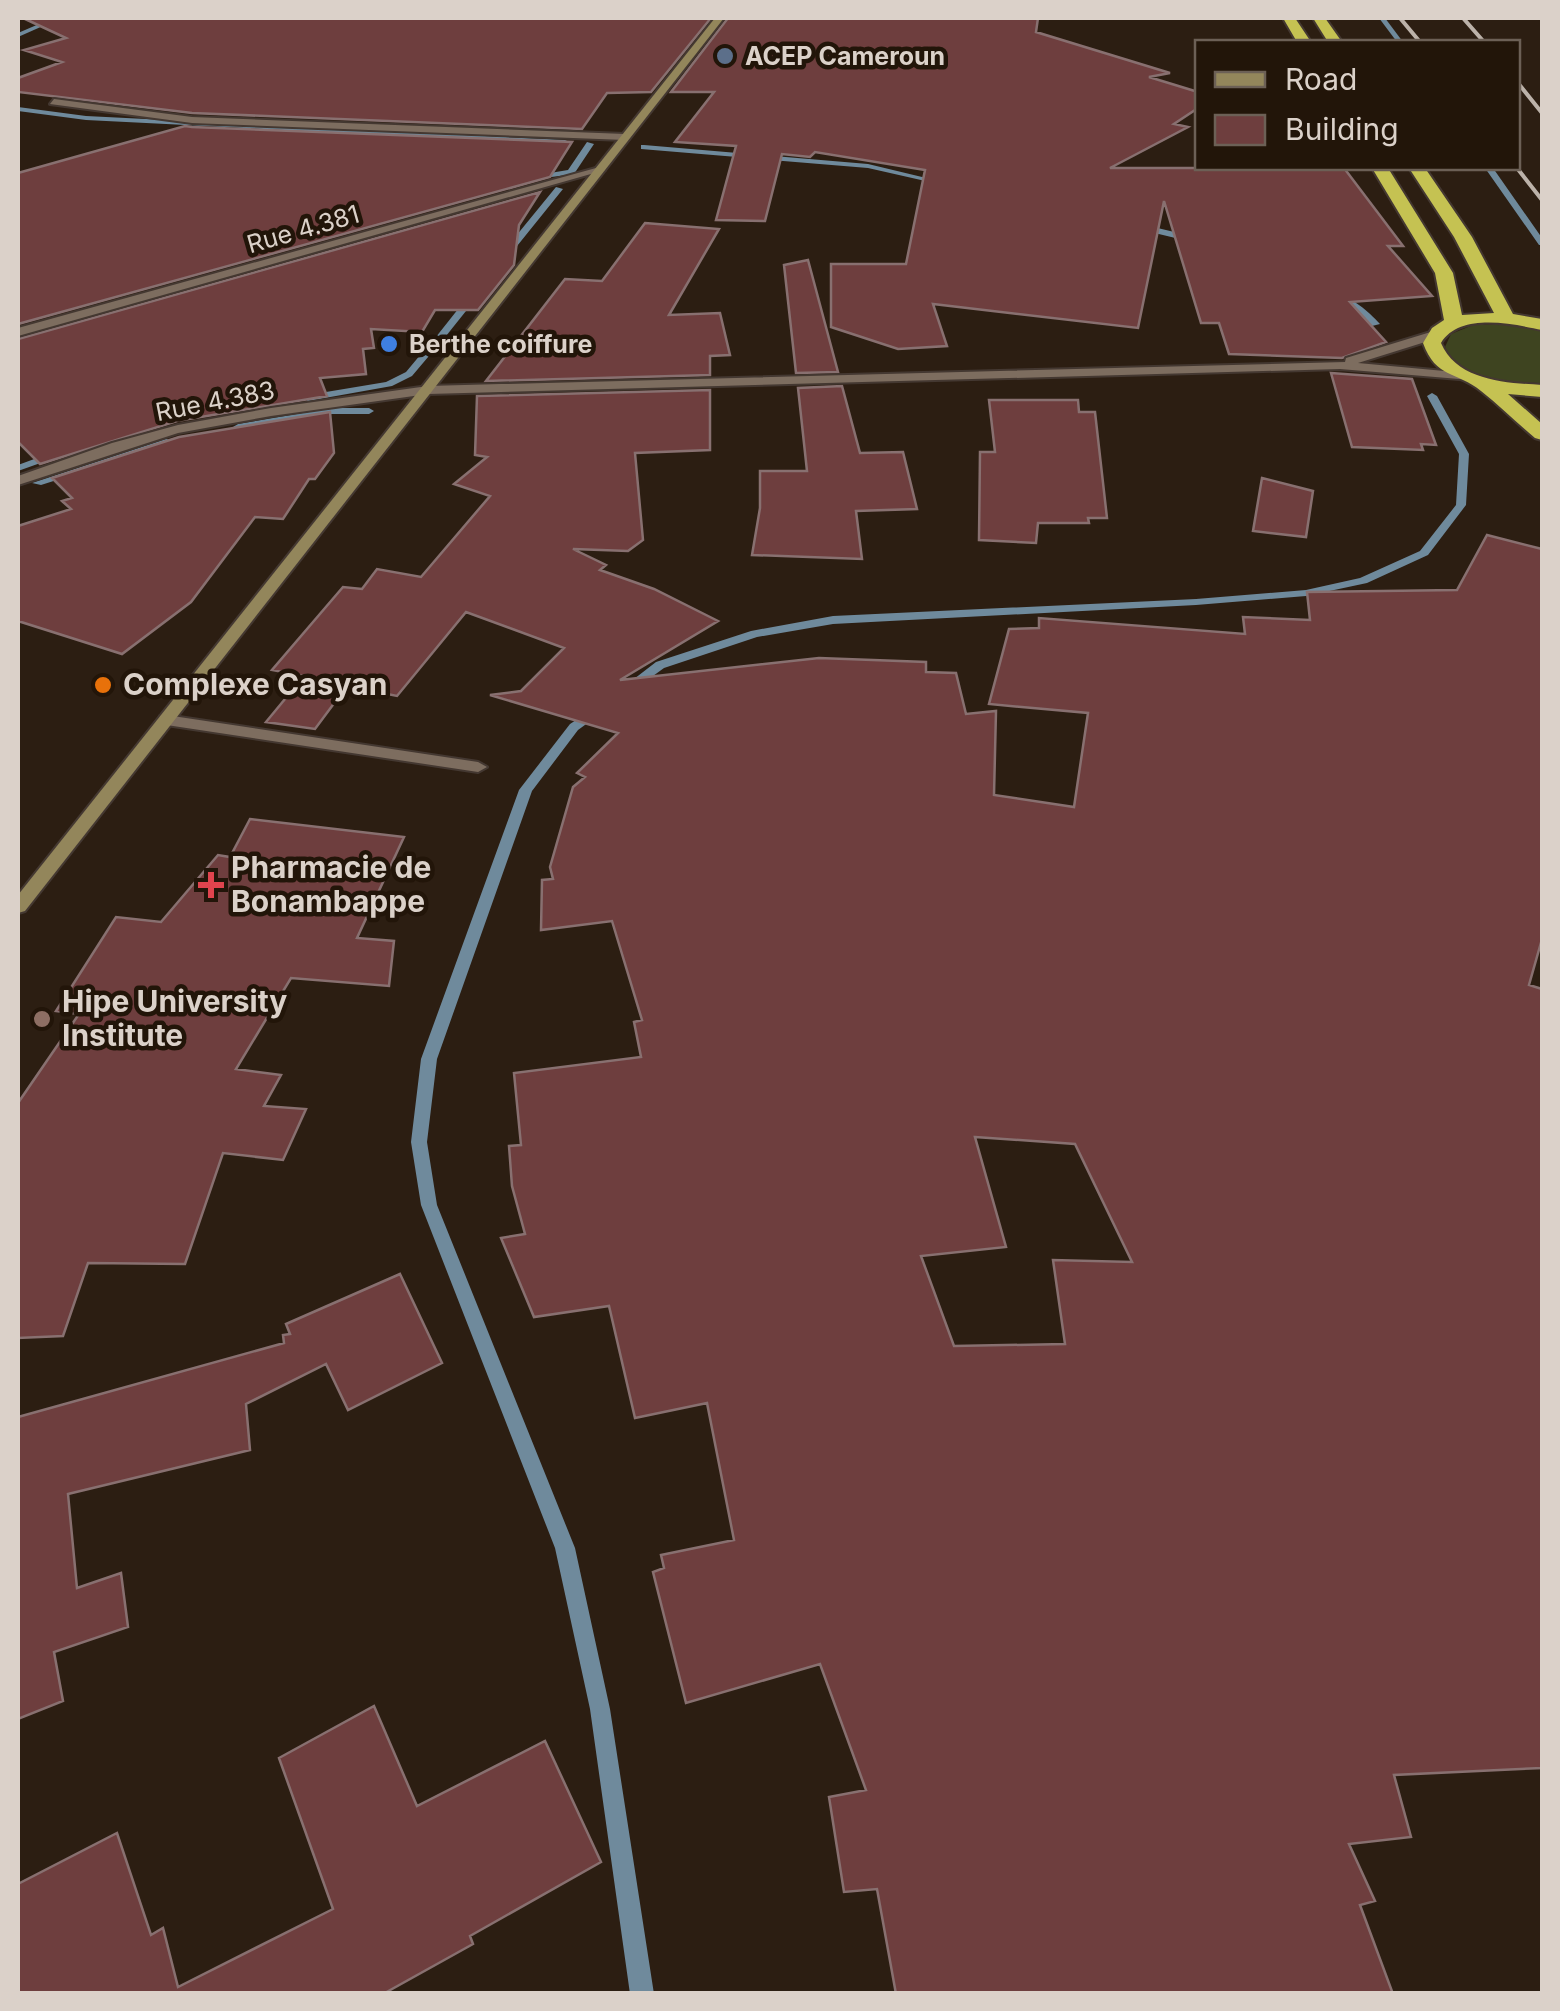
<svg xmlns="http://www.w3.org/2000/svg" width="1560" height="2011" viewBox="0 0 1560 2011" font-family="Inter,sans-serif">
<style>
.green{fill:#3e4420}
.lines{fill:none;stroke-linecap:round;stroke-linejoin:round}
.stream{fill:#6f8a9c;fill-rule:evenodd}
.building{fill:#6e3e3e;stroke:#887070;stroke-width:2.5;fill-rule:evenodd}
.street-casing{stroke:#443831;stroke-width:4}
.secondary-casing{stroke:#443831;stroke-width:4}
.highway-casing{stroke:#443831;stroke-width:4}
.street{fill:#7d6d5f;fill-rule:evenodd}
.secondary{fill:#93865b;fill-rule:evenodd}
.highway{fill:#c5c252;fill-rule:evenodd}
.rail{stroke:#bcb2a9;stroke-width:4}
.service-dot{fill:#5c6f8a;stroke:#221509;stroke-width:4}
.shop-dot{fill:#3f7fe0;stroke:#221509;stroke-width:4}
.food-dot{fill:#e8710a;stroke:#221509;stroke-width:4}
.health-dot{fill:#e0444e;stroke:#221509;stroke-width:4}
.education-dot{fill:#8d6e63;stroke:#221509;stroke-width:4}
.labels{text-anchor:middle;stroke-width:9;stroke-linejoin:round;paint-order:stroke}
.far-poi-label{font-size:25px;font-weight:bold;fill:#dbd1c9;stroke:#221509;text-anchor:start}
.far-street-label{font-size:25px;fill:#dbd1c9;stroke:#221509}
.poi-label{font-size:30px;font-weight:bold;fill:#dbd1c9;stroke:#221509;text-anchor:start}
</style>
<rect width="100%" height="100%" fill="#2c1e12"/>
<path class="green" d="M1507 324 1542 330V383C1511 383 1460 380 1445 347L1451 334 1473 325Z"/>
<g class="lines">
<path class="stream" d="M53 18H61L18 37V33Z
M1379 18H1385L1403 42H1397Z
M18 107 86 116 565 140 569 142 565 144 86 120 18 111Z
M587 142 594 144 574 174 544 178V174L568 170Z
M644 145 868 164 947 183 943 185 868 168 641 149V145Z
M1485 168H1493L1542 238V245H1539Z
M556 187 563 189 509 256H503V252Z
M1141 224 1195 237 1196 239 1192 242 1138 229V225Z
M470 294 478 296 438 346H432V342Z
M1335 296C1353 297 1368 311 1380 324L1372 326 1358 312 1335 300Z
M429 347 434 350 412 376 392 386 308 401 303 398 308 395 386 382 406 372 426 348Z
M1432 393 1437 396 1469 454 1466 505 1428 555 1367 583 1306 596 1196 605 833 624 757 637 664 668 631 692H623L621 689 656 662 751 631 833 616 1196 599 1306 590 1360 578 1420 551 1456 505 1459 454 1427 396Z
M332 408H369L374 411 369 414H332L238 430 233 427 238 424Z
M166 439 170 440V444L41 485 32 483Z
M56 451 60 452V456L18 471V465Z
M596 707 600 708V714L578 730 532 791 437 1059 427 1142 437 1205 575 1548 610 1709 654 1994H630L590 1709 555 1548 421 1205 411 1142 421 1059 519 790 570 724Z"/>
</g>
<path class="building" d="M23 18H711L651 92 607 93 582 129 192 113 18 92V78L62 62 24 50 66 38Z
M728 18H1038L1036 32 1170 73 1149 77 1198 92V108L1174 124 1188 127 1110 168H1344L1403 246H1388L1432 296 1350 302 1386 342 1342 358 1229 354 1219 323H1201L1164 201 1138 328 933 304 947 346 898 349 831 327V264H906L925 170 815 152 810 157 782 154 765 221 716 220 736 146 675 142 714 92H671Z
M185 126 192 127 572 142 550 177 18 324V173Z
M540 192 519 225 514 265 478 310H435L422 332 371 329 374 348 363 349 366 374 320 378 327 396 177 421 40 464 18 442V339Z
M645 223 719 229 669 315 720 313 730 355 710 356V375L486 381 565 279 602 281Z
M808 260 838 372 796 373 784 265Z
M1331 373 1412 379 1436 445 1421 444 1423 450 1352 447Z
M842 386 860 453 903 452 917 509 856 511 862 559 752 555 760 508V471H807L798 388Z
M710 390V450L635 453 643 540 628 551 573 549 606 565 600 570 654 589 718 621 620 680 819 658 926 662V672L956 673 966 714 996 711 994 795 1074 807 1088 713 989 704 1009 629 1039 628V618L1245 634 1243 617 1310 620 1307 592 1457 590 1487 535 1542 549V939L1529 985 1542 989V1768L1394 1775 1411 1837 1349 1844 1375 1901 1360 1905 1393 1994H896L877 1889 844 1892 829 1797 866 1790 820 1664 686 1703 653 1572 664 1568 661 1555 734 1540 707 1403 635 1418 609 1306 534 1317 501 1238 525 1234 512 1186 509 1146 521 1145 514 1073 641 1057 634 1022 642 1020 612 921 541 930 542 880 553 879 550 867 573 787 585 777 577 773 618 733 490 695 521 691 564 648 466 612 397 696 347 686 315 729 266 722 304 676 272 670 343 587 362 589 377 569 421 577 490 496 454 484 487 457 475 455 477 396ZM975 1137 1075 1144 1132 1262 1053 1260 1065 1344 954 1346 921 1256 1006 1247Z
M989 400H1078L1079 412H1095L1107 518H1088L1089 523H1038L1036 543 979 540 980 452H995Z
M330 412 334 453 315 479H309L283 519 255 517 191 602 122 654 18 621V526L71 509 62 501 72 498 52 478 179 437Z
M1262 478 1313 491 1306 537 1253 531Z
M250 819 404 837 357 938 394 941 389 986 291 978 236 1069 281 1075 264 1106 306 1109 283 1160 223 1153 185 1264 88 1263 63 1336 18 1338V1103L79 1014 56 1011 116 917 161 922 218 855 230 857Z
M400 1274 442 1363 348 1410 326 1364 246 1404 250 1450 68 1494 77 1588 121 1573 128 1627 54 1652 63 1701 18 1719V1417L284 1343 283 1335 290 1334 286 1324Z
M374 1706 417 1806 545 1741 601 1862 470 1936 473 1944 383 1994H18V1884L117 1833 151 1935 163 1928 178 1987 333 1909 279 1758Z"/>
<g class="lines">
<defs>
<path id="street" d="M54 99 192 117 625 134 630 137 625 140 192 123 50 104Z
M596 168 605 170 18 336V328Z
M1434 331 1440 335 1438 338 1358 363 1466 373 1471 374V380L1340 369 428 394 271 416 178 433 18 485V476L112 443 178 425 271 408 428 386 1345 362 1346 358Z
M166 715 478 762 487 767 478 772 160 724V716Z"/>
<path id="secondary" d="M715 18H724L25 911 18 913V895Z"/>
<path id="highway" d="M1283 18H1295L1311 42H1297Z
M1313 18H1325L1342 42H1328Z
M1372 168H1388L1453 273 1462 315 1494 313 1454 237 1409 168H1425L1472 237 1513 314 1542 319V330C1513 324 1460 312 1441 343 1457 381 1507 383 1542 385V397L1508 394 1542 424V440L1535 438C1517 423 1500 406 1481 391 1457 371 1436 379 1423 343L1432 328 1444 320 1435 273Z"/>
</defs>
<use href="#street" class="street-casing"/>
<use href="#secondary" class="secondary-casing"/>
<use href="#highway" class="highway-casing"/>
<use href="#street" class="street"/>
<use href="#secondary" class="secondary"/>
<use href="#highway" class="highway"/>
<path class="rail" d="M1400 18 1420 42
M1463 18 1484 42
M1518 83 1542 113
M1517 168 1542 200"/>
</g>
<circle class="service-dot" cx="725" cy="56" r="10"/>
<circle class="shop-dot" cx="389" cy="344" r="10"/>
<circle class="food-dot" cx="103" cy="685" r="10"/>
<path class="health-dot" d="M206 870h10v10h10v10h-10v10h-10v-10h-10v-10h10z"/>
<circle class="education-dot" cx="42" cy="1019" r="10"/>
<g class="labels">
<g class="far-poi-label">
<text x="745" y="65">ACEP Cameroun</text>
<text x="409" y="353">Berthe coiffure</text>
</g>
<g class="far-street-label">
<text transform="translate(303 229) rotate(-16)" y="9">Rue 4.381</text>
<text transform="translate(215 401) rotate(-11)" y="9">Rue 4.383</text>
</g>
<g class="poi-label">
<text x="123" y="695">Complexe Casyan</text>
<text x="231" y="878">Pharmacie de<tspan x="231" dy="34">Bonambappe</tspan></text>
<text x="62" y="1012">Hipe University<tspan x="62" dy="34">Institute</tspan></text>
</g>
</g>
<rect width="1560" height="2011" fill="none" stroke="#dbd1c9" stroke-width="40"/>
<rect x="1195" y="40" width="325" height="130" fill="#221509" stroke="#6c6056" stroke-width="2.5"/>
<rect x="1215" y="72" width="50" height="15" fill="#93865b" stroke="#6c6056" stroke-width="2.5"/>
<text x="1285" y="90" font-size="30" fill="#dbd1c9">Road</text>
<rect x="1215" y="115" width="50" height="30" fill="#6e3e3e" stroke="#6c6056" stroke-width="2.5"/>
<text x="1285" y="140" font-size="30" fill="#dbd1c9">Building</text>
</svg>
